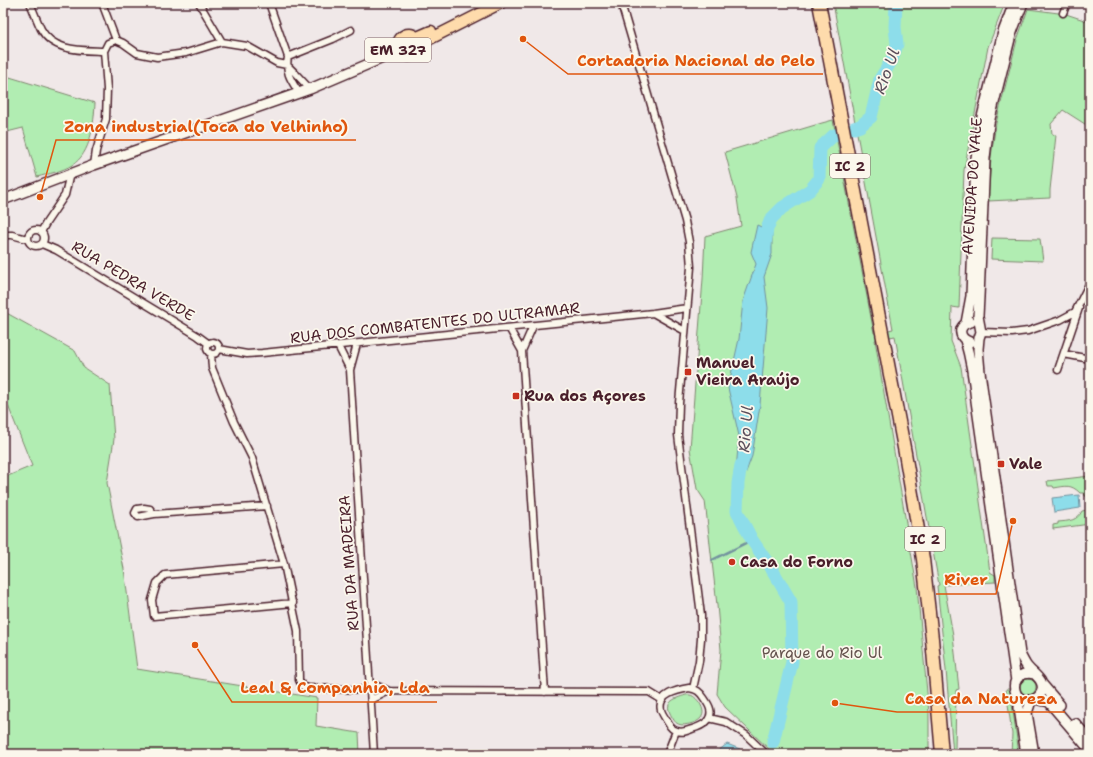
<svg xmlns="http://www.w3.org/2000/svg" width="1093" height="757" viewBox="0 0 1093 757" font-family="'Shantell Sans',sans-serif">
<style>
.green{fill:#b1edb2;stroke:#7e866e}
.water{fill:#8dddea;stroke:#72919e}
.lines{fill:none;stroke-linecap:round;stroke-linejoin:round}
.stream{stroke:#72919e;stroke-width:2}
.river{stroke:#8dddea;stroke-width:13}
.street-casing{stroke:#4a1f2b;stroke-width:9}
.secondary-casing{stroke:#4a1f2b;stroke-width:12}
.primary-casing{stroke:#4a1f2b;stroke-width:13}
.highway-casing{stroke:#4a1f2b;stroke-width:15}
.street{stroke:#fbf7ec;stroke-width:6}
.secondary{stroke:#fbf7ec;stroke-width:9}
.primary{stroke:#fedbac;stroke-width:10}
.highway{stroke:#fedbac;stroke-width:12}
.poi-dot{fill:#c8321e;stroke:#fbf7ec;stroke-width:1.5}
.labels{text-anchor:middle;stroke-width:3.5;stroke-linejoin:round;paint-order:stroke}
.shield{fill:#fbf7ec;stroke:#7f6065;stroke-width:1}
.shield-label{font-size:14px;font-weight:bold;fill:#4a1f2b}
.street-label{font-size:15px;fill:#4a1f2b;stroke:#fbf7ec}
.poi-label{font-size:15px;font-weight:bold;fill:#4a1f2b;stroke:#fbf7ec;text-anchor:start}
.park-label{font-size:15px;fill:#64524d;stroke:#fbf7ec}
.water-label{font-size:16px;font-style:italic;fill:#5b4e5b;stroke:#fbf7ec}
.leader{fill:none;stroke:#e0560e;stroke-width:1.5}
.callout-dot{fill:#e0560e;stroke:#fbf7ec;stroke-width:1.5}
.callout-label{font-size:16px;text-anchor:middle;font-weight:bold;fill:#e0560e;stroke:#fbf7ec;stroke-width:3.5;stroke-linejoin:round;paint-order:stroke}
</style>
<rect width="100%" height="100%" fill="#f0e8e8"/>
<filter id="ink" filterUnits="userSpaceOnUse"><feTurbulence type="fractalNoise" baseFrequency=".025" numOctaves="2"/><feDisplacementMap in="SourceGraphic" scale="8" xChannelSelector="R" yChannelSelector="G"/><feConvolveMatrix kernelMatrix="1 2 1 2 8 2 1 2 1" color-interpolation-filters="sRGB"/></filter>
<g filter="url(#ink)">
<path class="green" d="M833 3H1005L988 47 964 170 959 308 952 307 951 341 961 367 990 572 995 575V582L944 585 953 635 959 689 956 690 955 751 969 754H953L946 670 937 586 939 585 895 336 875 340 917 587 929 713V754H774L725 707 717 694 721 650 717 605 705 501 697 489 690 449 703 279 705 236 741 226 737 198 725 152 822 123 833 120 874 333 893 329Z
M1028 9 1066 14 1090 22V120L1088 126 1063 110 1051 124 1052 134 1056 135 1050 190V198L988 201 991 157 996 123 1017 40Z
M402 45a7 7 0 1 1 14 0a7 7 0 1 1-14 0Z
M3 75 95 103C94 123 91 154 72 165 63 171 48 174 37 177L23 128 3 133Z
M992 238 1040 239 1043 261 991 259Z
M3 311 75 351 84 368 110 385 114 439 107 483 124 569 137 669 317 698 316 726 359 733 360 754H3V478L32 466 3 393Z
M1090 476V524L1053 529V525L1058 524V522C1069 521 1077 521 1082 511L1087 510 1086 505H1089L1088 496H1085L1084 493H1080C1071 484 1066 486 1054 488L1053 486H1048L1047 481Z
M1020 687a8 8 0 1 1 16 0a8 8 0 1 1-16 0Z
M1006 689H1010L1019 754H1011L1012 734Z
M686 695C692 694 695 697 699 702 710 718 696 724 682 725 676 724 675 722 672 717 663 702 673 699 686 695Z"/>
<path class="water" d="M757 225 772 232V254L764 277 768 308 760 405 752 456 743 480 738 483 736 470 739 436 728 388 739 339 743 301 756 264 751 252Z
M1079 495 1080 508 1054 512 1052 498Z
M727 744 740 749 744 754H714Z"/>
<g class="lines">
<path class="stream" d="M712 560 752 540"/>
<path class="river" d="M854 128 860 126 871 117 880 79 892 60 897 44 895 27 896 3
M765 245 767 229 771 219 782 208 810 190 819 179 820 148 834 135 839 134
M741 465 738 483 737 511 752 540 773 571 791 602 792 662 773 742"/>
<defs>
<path id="street" d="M30 3C34 12 37 21 41 29 53 52 82 50 104 51
M102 3 116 40
M199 3 222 42
M269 3 288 57C285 73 291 80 299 93
M621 3 685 221 689 242 691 267 679 403 678 435 701 615V639L699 661 693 689
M1063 13 1067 3
M288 57 333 39 351 30
M94 165 96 151 106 119 107 89 104 51 108 43 116 40 123 43 137 53 157 57 186 53 222 42 247 46 277 63 287 65 295 73 310 89
M28 238a8 8 0 1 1 16 0a8 8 0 1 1-16 0Z
M41 232 46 223 65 195 70 173
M3 235H12L27 239
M42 244 56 250 198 336 209 344
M653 313 685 331
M509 328 522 351 545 692
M981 332 1012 333 1028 331 1060 320 1075 312 1090 282
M207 348a6 6 0 1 1 12 0a6 6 0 1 1-12 0Z
M357 344 350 370 374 754
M338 346 350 370
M219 349 247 354 262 353 653 313 687 308
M522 351 533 326
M211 354 212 368 234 422 252 458 284 564 298 631 299 680 302 686 308 688 370 690
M1064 354 1090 359
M1058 370 1079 308
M154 514 150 509 144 508 137 509 135 513 138 517 154 514 267 506
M284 564 165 575 157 583 152 600 154 616 293 603
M370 683 389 691 649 692 662 700
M689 688C697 689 700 692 704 698 706 701 709 705 710 709 713 721 702 726 692 729 687 731 682 733 677 731 673 730 670 727 668 723 666 719 662 714 661 710 657 694 678 690 689 688Z
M371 700 389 691
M709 718 726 722 746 735 766 754
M667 754 676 731"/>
<path id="secondary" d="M1023 3 1011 35 989 123 985 158 979 297 978 316 981 332 979 338 978 349 980 372 1020 654C1022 658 1024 662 1026 665 1032 674 1047 680 1041 693 1035 704 1017 702 1015 690 1012 678 1024 671 1034 674
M3 200 94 165 310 89 399 51
M966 323 971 296 976 158 981 121 1003 32 1014 3
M965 340C971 360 974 380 976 401L1016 681
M970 342C957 338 958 324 971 322
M1042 684 1060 705
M1019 697V708L1026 754
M1035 699 1049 702 1090 750
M1031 701 1027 713 1034 754
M1075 723 1090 740"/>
<path id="primary" d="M398 45a11 11 0 1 1 22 0a11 11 0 1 1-22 0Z
M417 37 431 31
M420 44 501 3"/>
<path id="highway" d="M819 3 905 453 923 559 932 639 942 754"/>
</defs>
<use href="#street" class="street-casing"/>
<use href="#secondary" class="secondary-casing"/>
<use href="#primary" class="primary-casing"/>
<use href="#highway" class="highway-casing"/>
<use href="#street" class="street"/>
<use href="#secondary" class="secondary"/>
<use href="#primary" class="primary"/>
<use href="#highway" class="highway"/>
</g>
</g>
<g class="poi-dot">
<rect x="684" y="368" width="8" height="8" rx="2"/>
<rect x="512" y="392" width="8" height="8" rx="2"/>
<rect x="997" y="460" width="8" height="8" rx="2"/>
<circle cx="732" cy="562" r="4"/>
</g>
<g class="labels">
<g class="shield">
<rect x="365" y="38" width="66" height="24" rx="3"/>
<rect x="830" y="154" width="40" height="24" rx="3"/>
<rect x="905" y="527" width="40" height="24" rx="3"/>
</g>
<g class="shield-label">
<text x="398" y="55">EM 327</text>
<text x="850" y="171">IC 2</text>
<text x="925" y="544">IC 2</text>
</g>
<g class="street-label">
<text transform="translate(972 186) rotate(-86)" y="5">AVENIDA DO VALE</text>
<text transform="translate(133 281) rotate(31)" y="5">RUA PEDRA VERDE</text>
<text transform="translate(435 323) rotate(-6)" y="5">RUA DOS COMBATENTES DO ULTRAMAR</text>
<text transform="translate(349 563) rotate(-94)" y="5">RUA DA MADEIRA</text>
</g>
<g class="poi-label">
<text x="696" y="368">Manuel<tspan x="696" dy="17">Vieira Araújo</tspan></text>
<text x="524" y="401">Rua dos Açores</text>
<text x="1009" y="469">Vale</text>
<text x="740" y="567">Casa do Forno</text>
</g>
<g class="park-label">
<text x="822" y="658">Parque do Rio Ul</text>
</g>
<g class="water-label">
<text transform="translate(886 71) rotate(-70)" y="6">Rio Ul</text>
<text transform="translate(745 429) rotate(-85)" y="6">Rio Ul</text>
</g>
</g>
<path class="leader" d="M523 39L568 74H823M40 197L56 140H356M1013 521L996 594H936M195 645L232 702H437M835 703L897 712H1065"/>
<g class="callout-dot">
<circle cx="523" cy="39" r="4"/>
<circle cx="40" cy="197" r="4"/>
<circle cx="1013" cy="521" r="4"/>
<circle cx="195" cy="645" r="4"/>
<circle cx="835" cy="703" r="4"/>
</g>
<g class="callout-label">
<text x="696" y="66">Cortadoria Nacional do Pelo</text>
<text x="206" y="132">Zona industrial(Toca do Velhinho)</text>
<text x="966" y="585">River</text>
<text x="335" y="693">Leal &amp; Companhia, Lda</text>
<text x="981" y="704">Casa da Natureza</text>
</g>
<rect width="1093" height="757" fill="none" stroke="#fbf7ec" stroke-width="16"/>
<rect x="8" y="8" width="1077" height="741" fill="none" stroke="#4a1f2b" stroke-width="1.5" filter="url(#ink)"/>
</svg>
